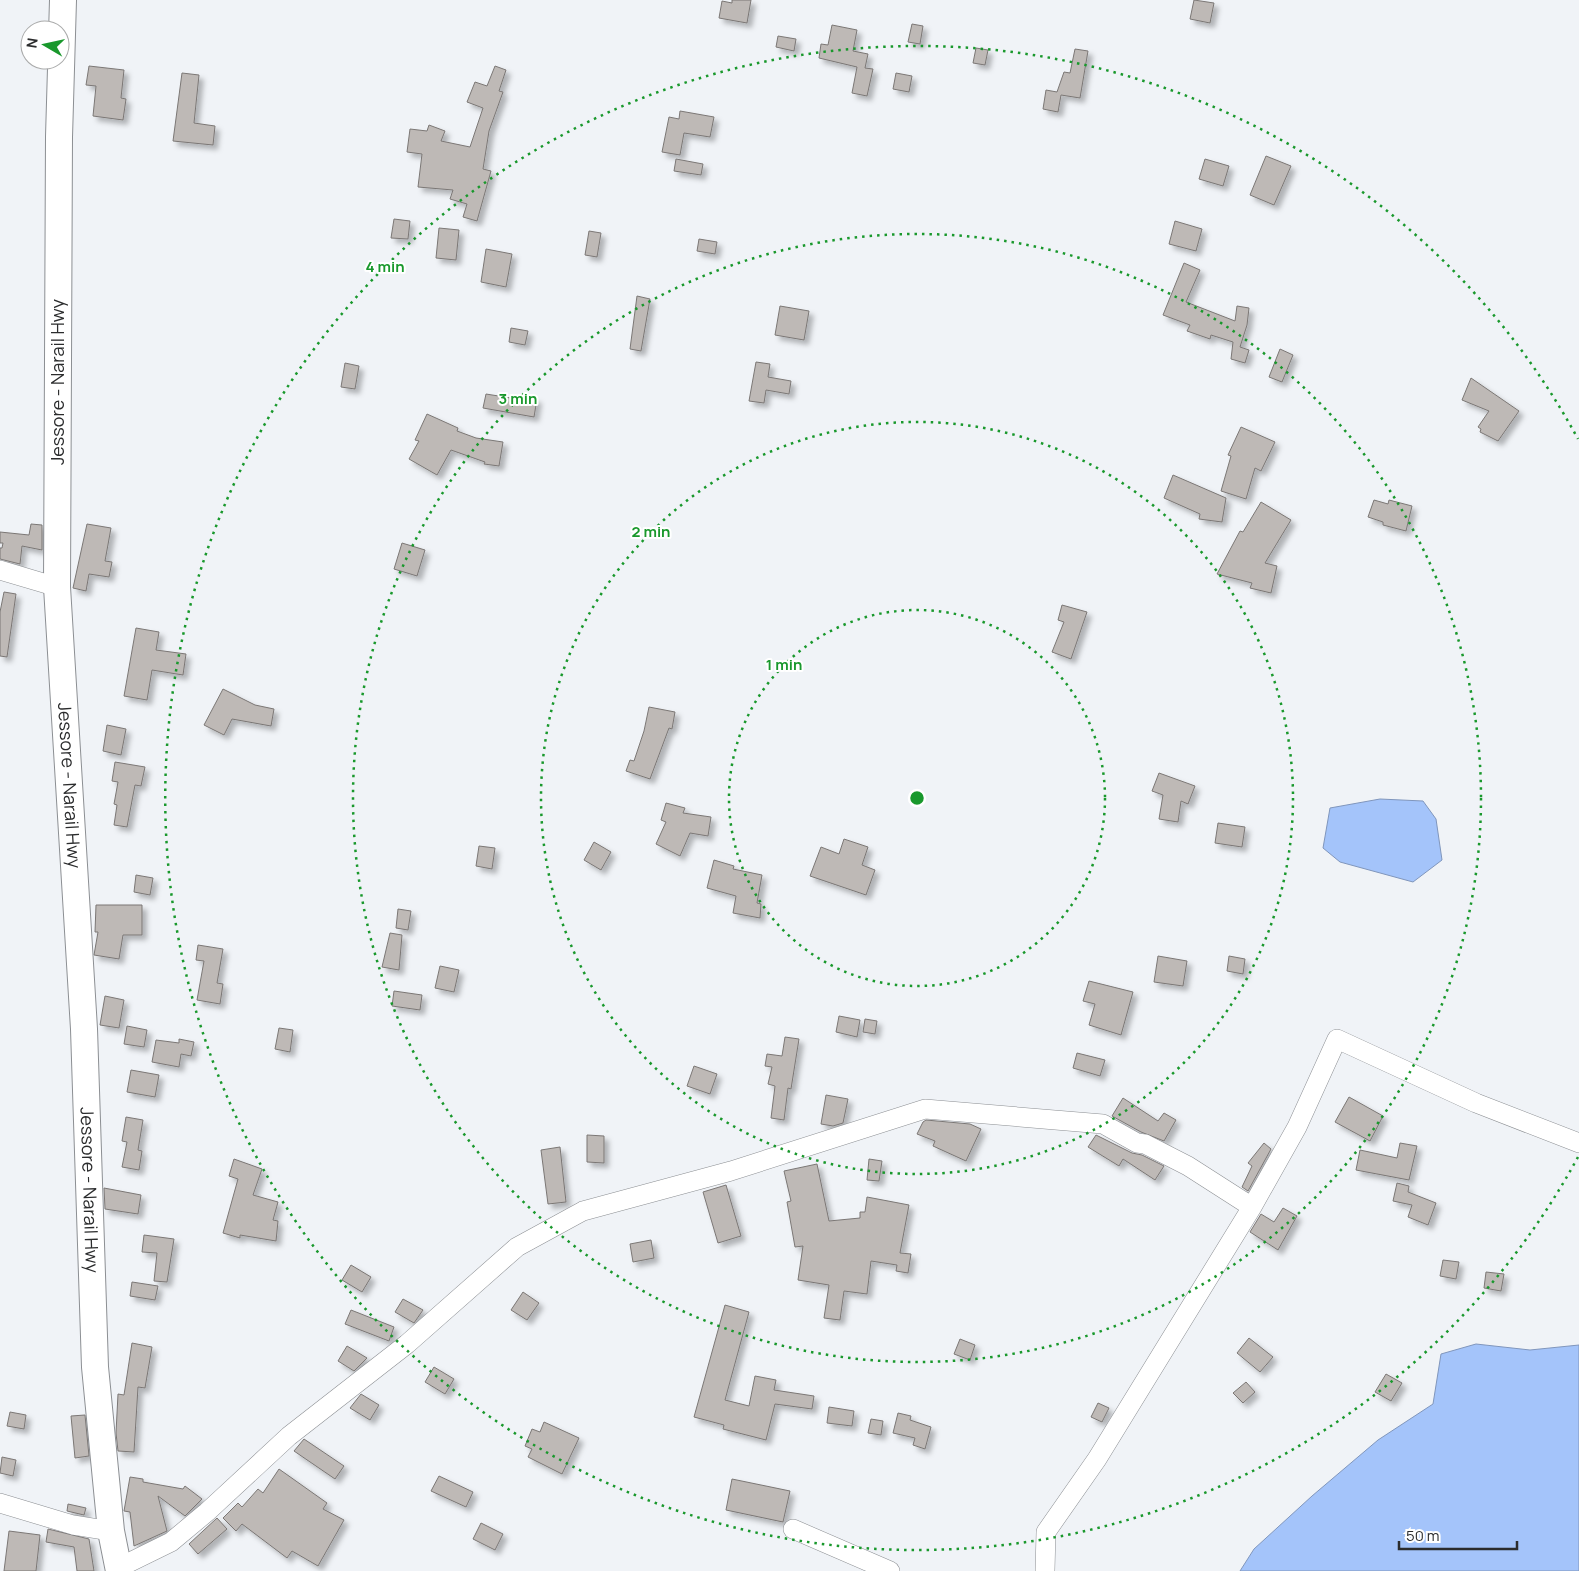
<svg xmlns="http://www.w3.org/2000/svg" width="1579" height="1571" viewBox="0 0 1579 1571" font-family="Manrope,sans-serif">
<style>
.water{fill:#a4c4fa;stroke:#8096bc}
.building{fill:#beb9b6;stroke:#7b7775;filter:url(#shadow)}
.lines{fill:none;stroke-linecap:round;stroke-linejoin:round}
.minor-casing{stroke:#8c8f93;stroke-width:20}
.highway-casing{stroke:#8c8f93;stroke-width:28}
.minor{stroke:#fff;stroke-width:19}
.highway{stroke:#fff;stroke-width:26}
.ring{fill:none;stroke:#19982c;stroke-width:2.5;stroke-dasharray:2.5 5}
.labels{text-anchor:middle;stroke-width:4;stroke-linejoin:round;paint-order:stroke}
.street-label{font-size:18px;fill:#2b2c2d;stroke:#fff}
.centre{fill:#19982c;stroke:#fff;stroke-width:2.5}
.ring-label{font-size:15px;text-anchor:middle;font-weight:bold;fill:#19982c;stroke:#fff;stroke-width:4;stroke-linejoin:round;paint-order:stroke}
</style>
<defs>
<filter id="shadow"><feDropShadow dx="4.5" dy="4.5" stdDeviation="2.5" flood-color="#0004"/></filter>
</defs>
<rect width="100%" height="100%" fill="#f0f3f7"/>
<path class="water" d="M1380 799 1423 801 1436 819 1442 860 1413 882 1340 862 1323 848 1330 808Z
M1476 1344 1530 1350 1579 1345V1571H1240L1254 1549 1312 1496 1378 1440 1433 1404 1441 1354Z"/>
<path class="building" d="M732 0H751L747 23 719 18 722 1 732 3Z
M1194 0 1214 3 1210 23 1190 19Z
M912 24 923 26 920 44 908 42Z
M832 25 857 30 853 51 868 54 865 68 873 69 867 96 852 93 857 67 819 58 821 44 828 45Z
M778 36 796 39 794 51 776 47Z
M976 48 988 50 985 65 973 63Z
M1075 49 1088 51 1080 98 1061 95 1058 112 1043 109 1046 90 1057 92 1064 72 1070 73Z
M89 66 124 70 121 98 126 99 123 120 93 116 96 86 86 85Z
M495 66 506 70 499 91 503 92 489 131 483 169 491 171 477 221 463 217 467 204 450 199 453 190 418 187 422 154 407 152 410 129 427 131 429 125 445 131 441 141 470 147 483 108 467 102 475 82 487 86Z
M182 73 199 75 194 123 215 126 213 145 173 141Z
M896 73 912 76 909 92 893 89Z
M680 111 714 117 710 137 684 133 680 155 662 152 669 117 679 119Z
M1266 156 1291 166 1274 205 1250 195Z
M676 159 703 164 701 175 674 171Z
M1205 159 1229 166 1223 186 1199 179Z
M394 219 410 221 408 239 391 238Z
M1175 221 1202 229 1196 251 1169 244Z
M439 228 459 230 456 260 436 258Z
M589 231 601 233 597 257 585 255Z
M699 239 717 242 715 254 697 251Z
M486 249 512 254 506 287 481 282Z
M1184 263 1200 270 1186 302 1235 321 1237 306 1249 308 1247 325 1240 347 1249 350 1245 363 1231 359 1233 342 1211 335 1210 339 1187 331 1190 325 1163 315Z
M637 296 650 299 641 351 630 349Z
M780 306 809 311 804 340 775 335Z
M511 328 528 331 525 345 509 342Z
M1280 349 1293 355 1282 382 1269 377Z
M756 362 770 364 768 377 791 381 789 394 766 390 764 403 749 401Z
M345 363 359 366 355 389 341 387Z
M1471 378 1519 411 1498 441 1480 432 1481 429 1478 427 1489 411 1462 400Z
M486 394 511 398 512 395 537 399 534 417 483 408Z
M427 414 458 428 457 431 476 438 503 442 499 466 484 464 485 462 451 450 437 475 409 459 419 441 415 440Z
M1241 427 1275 442 1261 471 1255 468 1246 499 1221 491 1231 456 1228 455Z
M1173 475 1226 498 1222 522 1199 519 1200 514 1164 498Z
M1374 500 1388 504 1389 500 1412 506 1406 531 1383 525V522L1368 517Z
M1261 502 1291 520 1265 563 1277 566 1271 593 1250 588 1252 583 1217 574 1240 531 1243 532Z
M31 524 42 525V550L22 546 20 564 0 559V548H2L3 543H0V532L29 535Z
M87 524 111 528 105 561 112 562 109 577 89 574 86 591 73 588Z
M402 543 425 550 417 576 394 569Z
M4 592 16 594 7 657 0 656V612Z
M1062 605 1087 612 1071 659 1052 652 1064 622 1058 620Z
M136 628 159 632 156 650 186 654 183 675 152 670 147 700 124 696Z
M223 689 255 705 274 709 271 726 232 719 224 735 204 725Z
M649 707 675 712 672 729 669 728 650 779 626 771 630 760 634 761 644 731Z
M107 725 126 729 121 755 103 751Z
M115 762 145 767 141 786 135 785 127 827 114 825 117 805 114 804 118 782 112 781Z
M1159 773 1195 786 1188 804 1181 801 1178 822 1159 819 1163 795 1152 791Z
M666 803 685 808 683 813 711 817 708 836 690 833 680 856 656 844 666 822 661 820Z
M1218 823 1245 827 1242 847 1215 843Z
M844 839 868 847 862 865 875 870 866 895 810 876 821 847 839 854Z
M594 842 611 852 601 870 584 860Z
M479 846 495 848 492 869 476 866Z
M714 860 734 866 733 869 762 875 757 903 761 904 760 918 733 913 736 896 707 888Z
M136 875 153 878 150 895 134 892Z
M96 905H142V935H123L119 959 94 955 98 932H95Z
M398 909 411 911 408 930 396 928Z
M390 933 402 935 399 970 382 967Z
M198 945 223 949 217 983 223 984 220 1004 197 1000 204 961 196 960Z
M1158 956 1187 961 1183 986 1154 982Z
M1229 956 1245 959 1243 974 1227 971Z
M440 966 459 970 454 992 435 988Z
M1089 981 1133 992 1121 1035 1089 1025 1095 1004 1083 1001Z
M394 991 422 995 420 1010 392 1006Z
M105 996 124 1000 119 1028 100 1025Z
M839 1016 860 1020 857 1037 836 1032Z
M865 1019 877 1021 875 1034 863 1032Z
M127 1026 147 1030 144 1047 124 1044Z
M279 1028 293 1030 290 1052 275 1049Z
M785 1037 799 1039 791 1089 788 1088 784 1120 771 1118 775 1086 768 1084 772 1067 765 1066 767 1054 782 1056Z
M179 1039 194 1042 191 1056 181 1054 179 1067 152 1062 156 1040 179 1043Z
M1077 1053 1105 1060 1100 1076 1073 1068Z
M694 1066 717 1074 710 1094 687 1086Z
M131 1070 159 1075 155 1097 127 1092Z
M826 1095 848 1099 843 1123 833 1126 821 1124Z
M1349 1097 1383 1116 1370 1141 1335 1122Z
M1123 1098 1158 1121 1164 1113 1176 1120 1164 1141 1141 1132 1112 1116Z
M126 1117 143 1120 138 1150 142 1151 139 1170 122 1167 127 1142 122 1141Z
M926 1120 970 1124 981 1129 966 1161 933 1146 935 1141 917 1134 923 1122Z
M587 1135 604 1136V1163L587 1162Z
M1096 1135 1132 1153 1142 1155 1164 1166 1155 1180 1123 1159 1119 1166 1088 1147Z
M1264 1143 1271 1149 1248 1191 1242 1187 1252 1166 1248 1163Z
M1400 1143 1417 1146 1409 1180 1356 1170 1360 1150 1397 1158Z
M560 1147 566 1202 548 1204 541 1150Z
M234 1159 262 1169 253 1195 278 1202 273 1220 278 1221 276 1241 240 1235V1238L223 1233 238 1179 229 1176Z
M869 1159 882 1161 879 1181 867 1180Z
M817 1164 829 1221 860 1218V1212H865L867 1197 909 1205 900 1253 911 1254 908 1273 896 1271 897 1265 871 1261 867 1294 844 1291 840 1320 824 1318 829 1285 798 1280 803 1246 795 1247 787 1202 791 1201 784 1171Z
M1397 1183 1409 1186 1408 1192 1436 1203 1428 1225 1408 1217 1412 1205 1393 1201Z
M726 1185 741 1236 718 1243 703 1192Z
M104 1188 141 1195 138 1214 105 1209Z
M1283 1208 1297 1216 1278 1250 1250 1232 1261 1214 1274 1222Z
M144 1235 174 1239 167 1282 154 1281 157 1253 142 1252Z
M651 1240 654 1258 633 1262 630 1244Z
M1443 1260 1459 1262 1456 1279 1440 1276Z
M351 1265 371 1277 362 1292 342 1280Z
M1486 1272 1504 1274 1501 1291 1484 1288Z
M132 1282 158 1286 155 1300 130 1296Z
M523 1292 539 1303 527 1320 511 1310Z
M403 1299 423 1310 414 1323 395 1312Z
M725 1305 749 1312 725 1400 749 1406 755 1376 776 1380 774 1390 814 1396 812 1409 775 1404 766 1440 723 1429 724 1425 694 1417Z
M351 1310 394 1327 389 1341 345 1324Z
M1249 1338 1273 1357 1260 1372 1237 1353Z
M960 1339 975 1345 970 1360 954 1354Z
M132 1343 152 1347 145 1388 138 1387 134 1452 118 1451 116 1433 118 1394 124 1395Z
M347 1346 367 1358 354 1371 338 1361Z
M434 1367 454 1379 445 1394 425 1382Z
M1386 1374 1402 1383 1391 1401 1375 1392Z
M1246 1382 1255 1392 1243 1403 1233 1393Z
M361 1394 379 1405 370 1420 350 1408Z
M1098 1403 1109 1408 1102 1422 1091 1417Z
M829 1407 854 1411 852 1426 827 1423Z
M10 1412 26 1415 24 1429 7 1426Z
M898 1413 911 1416 910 1420 931 1427 925 1449 913 1445 915 1438 893 1433Z
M85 1415 89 1456 75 1458 71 1416Z
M871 1419 883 1421 881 1435 868 1433Z
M544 1422 579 1438 562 1474 528 1457 532 1449 525 1446 532 1429 540 1432Z
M304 1439 344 1466 335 1479 294 1451Z
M2 1457 16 1460 13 1476 0 1473Z
M279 1469 327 1503 323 1509 344 1520 318 1566 292 1551 287 1558 242 1524 236 1531 223 1518 238 1503 242 1507 258 1489 263 1493Z
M439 1476 473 1492 466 1507 431 1491Z
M130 1477 143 1479V1482L183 1489 185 1486 202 1499 185 1516 158 1496 167 1531 134 1546 130 1512 124 1511Z
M732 1479 790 1491 783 1522 726 1510Z
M68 1504 86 1508 84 1515 67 1511Z
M217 1518 227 1529 198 1554 189 1544Z
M481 1523 503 1534 495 1550 473 1539Z
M48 1529 89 1539 94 1571H77L74 1547 46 1542Z
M9 1531 40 1535 36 1571H4Z"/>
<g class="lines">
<defs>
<path id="minor" d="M0 570 57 587
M0 1503 73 1525 111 1531
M793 1529 890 1571
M118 1568 171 1542 207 1512 289 1436 407 1344 517 1247 583 1211 731 1171 925 1109 1103 1124 1137 1143 1145 1144 1188 1166 1252 1207 1297 1127 1337 1039 1476 1103 1579 1143
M1045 1571 1046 1532 1097 1459 1252 1207"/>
<g id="highway">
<path id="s1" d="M63 0 59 137 57 587 84 1029 95 1367 111 1531 119 1571"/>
</g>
</defs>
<use href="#minor" class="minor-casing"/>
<use href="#highway" class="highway-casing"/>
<use href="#minor" class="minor"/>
<use href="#highway" class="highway"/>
</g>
<g class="ring">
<circle cx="917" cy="798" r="188"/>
<circle cx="917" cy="798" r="376"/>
<circle cx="917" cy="798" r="564"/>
<path d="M1578 1157A752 752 0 1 1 1578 439"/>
</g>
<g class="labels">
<g class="street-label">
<text transform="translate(58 382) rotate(-90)" y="6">Jessore - Narail Hwy</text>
<text dy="6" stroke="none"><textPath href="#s1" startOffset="786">Jessore - Narail Hwy</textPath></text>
<text dy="6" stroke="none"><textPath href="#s1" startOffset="1191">Jessore - Narail Hwy</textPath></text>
</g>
</g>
<circle cx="917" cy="798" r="8" class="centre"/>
<g class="ring-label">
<text x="385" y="272">4 min</text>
<text x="518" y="404">3 min</text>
<text x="651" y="537">2 min</text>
<text x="784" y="670">1 min</text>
</g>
<g transform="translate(45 45) rotate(279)"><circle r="24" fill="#ffffff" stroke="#aaabab"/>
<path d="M0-4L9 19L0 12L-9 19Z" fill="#19982c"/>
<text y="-8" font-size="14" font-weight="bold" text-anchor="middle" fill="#2b2c2d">N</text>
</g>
<path d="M1399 1541v8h118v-8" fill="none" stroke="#2b2c2d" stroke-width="2.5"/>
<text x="1406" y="1541" font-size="15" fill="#2b2c2d" stroke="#ffffff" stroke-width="4" paint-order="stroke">50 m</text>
</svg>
